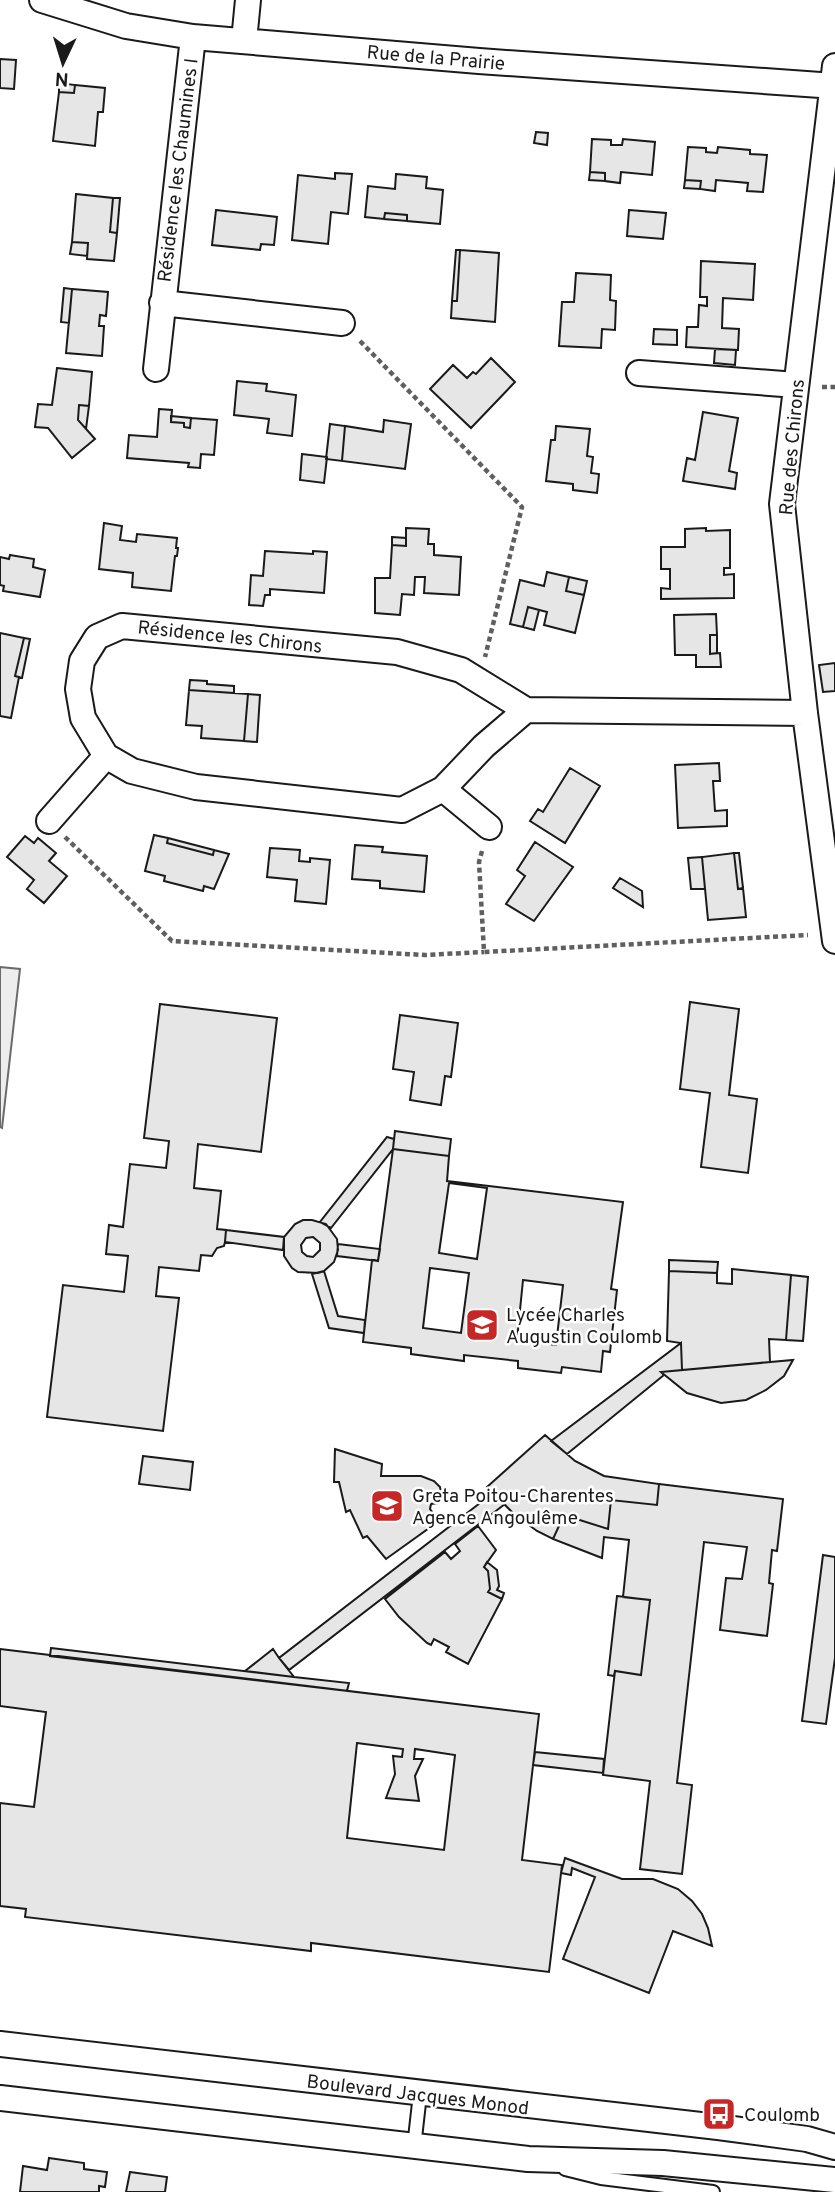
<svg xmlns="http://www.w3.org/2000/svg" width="835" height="2192" viewBox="0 0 835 2192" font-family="Overpass,sans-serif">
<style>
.built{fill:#ededed;stroke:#6a6a6a;stroke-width:2}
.building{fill:#e6e6e6;stroke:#1a1a1a;stroke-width:2;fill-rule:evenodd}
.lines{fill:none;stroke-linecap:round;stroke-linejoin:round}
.service-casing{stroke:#1a1a1a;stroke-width:16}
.minor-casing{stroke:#1a1a1a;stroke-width:28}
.path{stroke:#5f5f5f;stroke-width:4.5;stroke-dasharray:5 3.5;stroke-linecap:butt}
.service{stroke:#fff;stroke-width:12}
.minor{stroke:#fff;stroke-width:24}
.labels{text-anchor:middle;stroke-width:5;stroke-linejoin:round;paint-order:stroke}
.street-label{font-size:19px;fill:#1a1a1a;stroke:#fff}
.poi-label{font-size:19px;fill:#1a1a1a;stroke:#fff;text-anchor:start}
</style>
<rect width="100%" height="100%" fill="#fff"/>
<path class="built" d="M0 967 20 969 2 1128 0 1127Z"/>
<path class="building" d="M0 59 16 60 14 89 0 88Z
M59 83 75 85 74 93 59 92Z
M75 85 105 88 103 112H98L95 146 53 141 59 92 74 93Z
M536 132 548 133 547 145 534 143Z
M592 139 611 140V145H622L623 139 655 142 652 175 621 172 620 183 605 181V173L590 172Z
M688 147 706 148V152L717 153 718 147 750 150V154L767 155 763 192 747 191 748 183 716 180 715 191 700 189 701 181 685 180Z
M590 172 605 173V181L589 180Z
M335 173 352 174 348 214 331 212 328 244 292 240 298 175 335 179Z
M396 174 427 177 426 188 443 190 440 224 407 221V215L385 213 384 219 365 217 368 186 395 189Z
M685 180 701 181 700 189 684 188Z
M76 194 113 198 110 232 117 233 114 261 87 259 88 243 72 242Z
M113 198H120L117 233 110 232Z
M216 210 277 217 274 245 261 244 260 250 212 245Z
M629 210 666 213 663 239 627 236Z
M385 213 407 215V221L384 219Z
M72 242 88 243 87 256 70 254Z
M456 250H460L457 301H452Z
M460 250 499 253 495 322 451 318 452 301H457Z
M701 261 755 264 753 300 723 298 722 328 739 329 738 350 686 347 687 327H698L699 305 707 306V297H700Z
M576 273 611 275 610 300 616 301 615 330 602 329 601 348 559 346 562 302H574Z
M64 288 72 289 69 323 61 322Z
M72 289 108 292 106 316 100 315 99 326H104L102 356 66 353Z
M654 329 677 330V345L653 344Z
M715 349 736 350 735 365 714 363Z
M491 358 515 382 471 428 430 389 453 365 467 378 473 372 476 374Z
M57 368 92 372 89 406 79 405 78 420 95 439 72 458 48 428 35 427 38 404 52 405Z
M237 381 267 384 266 391 296 395 292 436 267 433 269 419 234 415Z
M79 405 89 406 86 429 78 420Z
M159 409 172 410 171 422 184 423V427L190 428 191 418 217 420 214 455 201 454 200 468 188 467 189 463 127 458 129 435 157 437Z
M703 412 738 418 729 471 737 473 735 489 683 481 687 458 695 460Z
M171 416 191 418 190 428 184 427V423L171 422Z
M384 420 411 424 405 469 342 461 345 426 383 432Z
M330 424 345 426 342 461 326 459Z
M556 426 590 429 587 456 593 457 591 473 599 474 597 493 573 490V484L546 481 551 440H555Z
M302 454 327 457 324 483 300 480Z
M104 523 122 526 120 540 136 542 137 534 177 538 176 548H178L177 556H175L171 591 132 587 133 573 99 569Z
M406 528 429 529 428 544H434V555L461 557 459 595 424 593 425 577H415L414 595 402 594 400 615 375 613V578H390L392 545 406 546Z
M706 528V531L730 530V568H724V575L734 574V598L661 599V588L670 589V569H661V547H685V529Z
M392 537 406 538V546L392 545Z
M265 551 313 554V551L327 552 324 593 270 589V595H265L263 606 249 605 251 575 263 576Z
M10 555 34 559 33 567 45 570 40 597 3 591 4 586 0 585V557L9 559Z
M547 572 569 577 566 591 584 595 575 633 544 625 547 612 528 607 523 627 510 624 520 580 544 586Z
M569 577 587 581 584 595 566 591Z
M528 607 539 610 534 630 523 627Z
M716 614 717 635H710V654L720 653 721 667H696V655H675L674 615Z
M0 633 24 638 15 676 19 677 11 718 0 716Z
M710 635H717V653L710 654Z
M24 638 30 639 22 678 15 676Z
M835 663V691L823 692 819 665Z
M190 680 207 681V684L234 686V693L189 690Z
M189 690 248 694 244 741 201 738 202 726 186 725Z
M248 694 260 695 257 742 244 741Z
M719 763 720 781H713L715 811 727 810V826L678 828 675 765Z
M570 768 600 786 565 843 530 821 538 809 543 812Z
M154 835 168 838 167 843 213 855 214 850 229 854 214 889 204 886 203 891 164 881 165 876 145 871Z
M25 836 34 843 38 838 56 853 49 861 67 876 44 903 27 889 34 880 7 857Z
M168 838 214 850 213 855 167 843Z
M535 842 573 867 534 921 506 904 525 876 517 870Z
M355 845 383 847 382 852 427 856 424 892 380 888V881L352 879Z
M270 848 300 850 299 861 310 862V858L330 860 326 904 295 901 297 880 267 877Z
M734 853H739L743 888 738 889Z
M734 853 738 889 743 888 746 917 708 920 702 857Z
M702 857 705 889H691L688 858Z
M620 878 642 891 643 907 613 888Z
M690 1002 739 1009 729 1095 757 1099 748 1173 701 1167 710 1093 680 1089Z
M160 1004 277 1018 261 1152 198 1144 194 1188 221 1191 217 1229 226 1230 225 1242 224 1246 217 1248 212 1256 201 1255 199 1271 159 1267 156 1296 179 1298 163 1431 47 1417 63 1285 124 1292 128 1256 106 1254 109 1225 123 1227 130 1164 166 1168 169 1141 144 1138Z
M400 1015 458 1023 451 1077 445 1076 441 1105 410 1100 414 1072 393 1069Z
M395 1131 451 1139 449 1156 393 1149Z
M387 1137 394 1139 393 1149 331 1228 320 1222Z
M393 1149 449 1156 447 1181 623 1202 611 1289 617 1290 610 1352 603 1351 601 1372 562 1367 561 1373 518 1368V1361L464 1355V1361L411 1354V1348L363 1342 372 1260 378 1261ZM449 1183 487 1188 477 1259 439 1253ZM430 1268 469 1273 461 1333 423 1328ZM523 1280 563 1285 556 1345 517 1340Z
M303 1220H312L326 1224 337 1239 338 1250 334 1262 324 1271 318 1273 298 1272 292 1268 284 1256V1237L295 1224ZM313 1237 320 1243V1250L313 1257 307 1256 302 1252 301 1245 306 1238Z
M226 1230 284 1237 283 1250 225 1242Z
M338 1244 380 1249 378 1261 337 1256Z
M669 1260 718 1262 717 1273 669 1271Z
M732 1269 791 1275 786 1340 769 1339 770 1362 682 1370 681 1343 667 1341 669 1271 717 1273V1283L732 1284Z
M324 1271 338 1316 365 1320 364 1333 329 1328 312 1274Z
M791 1275 808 1277 803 1341 786 1340Z
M681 1343 682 1370 661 1372 664 1375 567 1454 551 1441Z
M793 1360 784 1376 766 1390 746 1400 721 1403 687 1393 661 1372Z
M545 1435 575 1461 604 1476 659 1484 657 1505 611 1500 608 1529 564 1515 553 1539 537 1531 514 1514 487 1487Z
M335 1449 382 1464 381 1476H421L434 1481 440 1487 442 1497 438 1503 431 1504 430 1509 439 1521 386 1559 367 1536 363 1538 350 1510 346 1512 339 1482H334Z
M143 1456 193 1462 190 1490 139 1484Z
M659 1484 783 1499 777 1551 772 1550 769 1583 773 1584 767 1636 720 1630 726 1578 742 1579 747 1547 704 1542 677 1783 692 1785 682 1874 640 1869 650 1781 603 1775 615 1671 641 1675 650 1600 623 1597 629 1540 604 1537 602 1558 553 1539 564 1515 608 1529 611 1500 657 1505Z
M493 1493 505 1504 289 1670 279 1658Z
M478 1526 496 1550 484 1567 488 1571 490 1589 488 1592 502 1599 468 1664 446 1652 449 1647 434 1639 431 1645 427 1643 399 1617 385 1599 445 1552 451 1559 460 1551 455 1544Z
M823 1555 835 1557V1658L826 1724 802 1721Z
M487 1562 497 1570 499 1586 497 1590 504 1593 502 1599 488 1592 490 1589 488 1571 484 1567Z
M617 1596 650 1600 641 1675 615 1671 614 1676 608 1675Z
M51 1648 294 1677 349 1683 347 1691 50 1656Z
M0 1649 539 1714 522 1860 562 1865 549 1972 311 1943V1951L25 1917 26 1909 0 1906V1803L34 1807 46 1712 0 1706ZM357 1743 403 1749 402 1757 393 1756 395 1774 386 1798 419 1801 415 1776 423 1759H414L415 1749 455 1755 444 1850 347 1838Z
M273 1649 279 1658 294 1677 245 1671Z
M535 1752 604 1759 603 1773 533 1765Z
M565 1858 622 1879H653L678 1889 692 1901 702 1914 708 1928 712 1946 673 1931 649 1993 563 1959 595 1877 572 1868 571 1875 561 1873Z
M49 2158 84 2163V2169L107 2172 105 2187 99 2186V2192H20L23 2166 47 2170Z
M130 2172 167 2177 165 2192H126Z"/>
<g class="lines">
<defs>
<path id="service" d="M414 2147 420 2094
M565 2169 601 2178 713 2192"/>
<path id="minor" d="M42 0 126 26 193 37 479 61 835 86
M244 41 248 0
M835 66 782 504 805 713 835 941
M162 303 342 323
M156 369 193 37
M639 373 796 385
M526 710 484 746 443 789 402 810 196 787 132 771 106 756 83 718 78 689 82 661 97 637 122 626 397 652 461 670 526 710 805 713
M443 789 489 827
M49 821 106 756
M0 2044 718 2127 807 2139 835 2147
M0 2098 528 2159 663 2163 835 2180"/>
</defs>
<use href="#service" class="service-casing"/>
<use href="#minor" class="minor-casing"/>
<path class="path" d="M360 341 522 507 485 657
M822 387H835
M65 837 172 941 425 955 484 952
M482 851 479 862 484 952 808 935"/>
<use href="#service" class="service"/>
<use href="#minor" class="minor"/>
</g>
<defs>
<symbol id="school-square" viewBox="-11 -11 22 22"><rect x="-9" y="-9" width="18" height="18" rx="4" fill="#c62828" stroke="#fff"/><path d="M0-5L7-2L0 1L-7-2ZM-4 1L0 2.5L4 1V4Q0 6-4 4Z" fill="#fff"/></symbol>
<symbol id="bus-square" viewBox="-11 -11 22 22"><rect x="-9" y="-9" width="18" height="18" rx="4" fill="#c62828" stroke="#fff"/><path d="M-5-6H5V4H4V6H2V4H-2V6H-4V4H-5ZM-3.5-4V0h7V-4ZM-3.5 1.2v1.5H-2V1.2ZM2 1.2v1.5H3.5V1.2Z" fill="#fff"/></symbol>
</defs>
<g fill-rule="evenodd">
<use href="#school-square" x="463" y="1306" width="38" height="38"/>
<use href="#school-square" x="368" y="1487" width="38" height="38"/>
<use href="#bus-square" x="700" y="2095" width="38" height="38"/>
</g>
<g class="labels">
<g class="street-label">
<text transform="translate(436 57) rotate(5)" y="7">Rue de la Prairie</text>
<text transform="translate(177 170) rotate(-83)" y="7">Résidence les Chaumines I</text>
<text transform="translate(791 447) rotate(-85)" y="7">Rue des Chirons</text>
<text transform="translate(230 636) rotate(6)" y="7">Résidence les Chirons</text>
<text transform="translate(418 2094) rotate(7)" y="7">Boulevard Jacques Monod</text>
</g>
<g class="poi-label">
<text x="506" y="1321">Lycée Charles<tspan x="506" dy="22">Augustin Coulomb</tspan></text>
<text x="412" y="1502">Greta Poitou-Charentes<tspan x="412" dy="22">Agence Angoulême</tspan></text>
<text x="744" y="2121">Coulomb</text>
</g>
</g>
<g transform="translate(63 63) rotate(184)" stroke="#ffffff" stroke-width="5" paint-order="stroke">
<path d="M0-5L12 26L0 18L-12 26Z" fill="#1a1a1a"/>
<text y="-10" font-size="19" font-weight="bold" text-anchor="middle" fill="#1a1a1a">N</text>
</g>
</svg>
